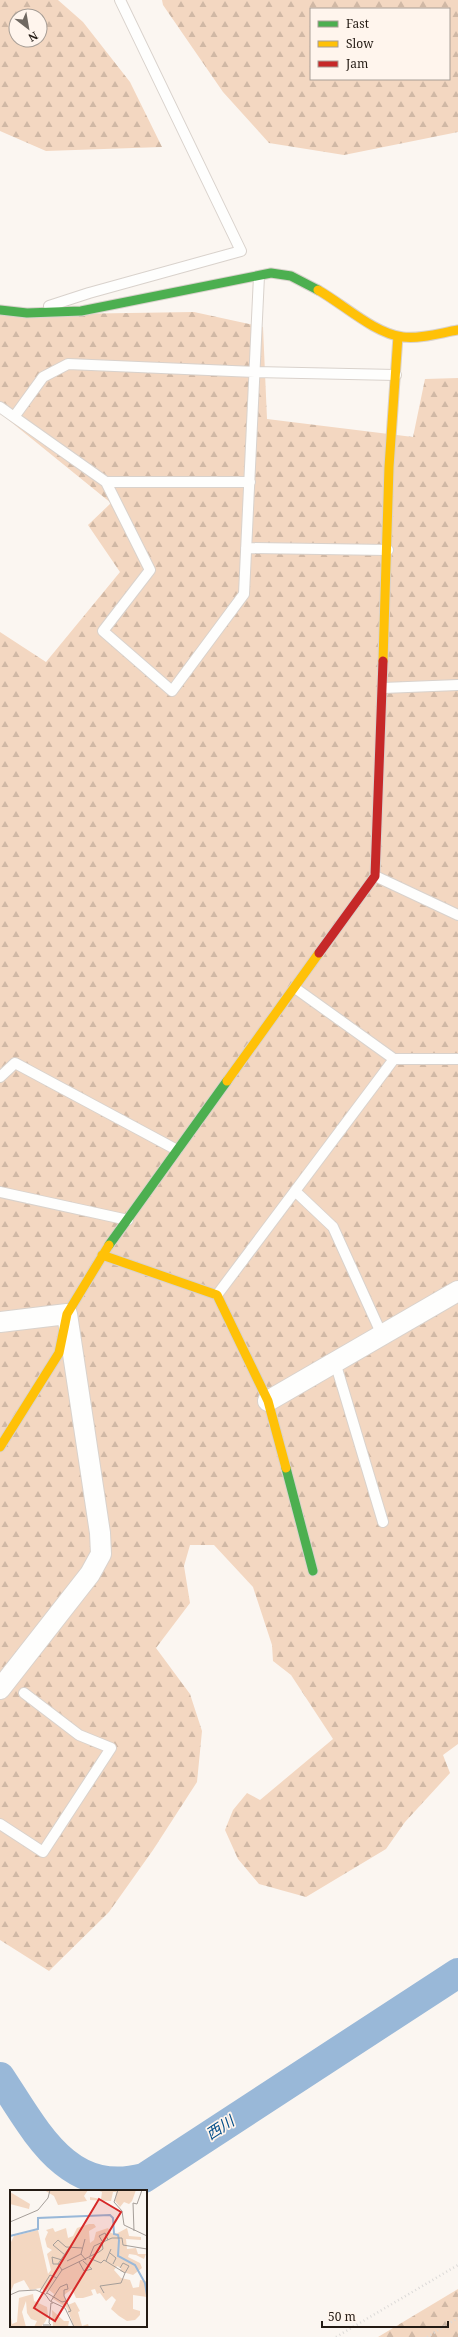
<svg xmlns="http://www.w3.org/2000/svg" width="458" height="2337" viewBox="0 0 458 2337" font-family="'Noto Serif','Noto Sans JP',serif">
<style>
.forest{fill:url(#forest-firs);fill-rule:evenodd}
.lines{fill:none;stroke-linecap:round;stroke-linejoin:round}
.river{stroke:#99b8d8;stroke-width:30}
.lane-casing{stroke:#d9d2cc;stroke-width:12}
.street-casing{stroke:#d9d2cc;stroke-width:22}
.fast-casing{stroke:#d9d2cc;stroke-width:11}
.slow-casing{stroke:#d9d2cc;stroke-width:11}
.jam-casing{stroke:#d9d2cc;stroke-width:11}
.path{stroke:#dcdad8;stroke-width:2.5;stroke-dasharray:1 3;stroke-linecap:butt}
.lane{stroke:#fefefd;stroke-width:10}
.street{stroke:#fefefd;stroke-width:20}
.fast{stroke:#4caf50;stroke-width:9}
.slow{stroke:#ffc107;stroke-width:9}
.jam{stroke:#c62828;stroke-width:9}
.labels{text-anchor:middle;stroke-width:3.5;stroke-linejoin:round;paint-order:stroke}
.water-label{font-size:15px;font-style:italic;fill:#004d89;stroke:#fff5ed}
.inset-river{fill:none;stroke:#99b8d8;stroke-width:2}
.inset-road{fill:none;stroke:#a59e99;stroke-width:1}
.view{fill:#d62828;fill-opacity:0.15;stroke:#d62828;stroke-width:2}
.inset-edge{fill:none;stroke:#241b14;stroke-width:2}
</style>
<defs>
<pattern id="forest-firs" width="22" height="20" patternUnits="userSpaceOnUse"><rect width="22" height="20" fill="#f3d7c1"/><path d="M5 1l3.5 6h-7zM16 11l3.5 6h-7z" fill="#d0b8a5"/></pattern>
</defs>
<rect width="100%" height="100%" fill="#fbf6f1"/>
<path class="forest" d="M0 0H58L83 22 130 82 162 147 46 151 0 131ZM16 16H40V40H16Z
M162 0H458V132L344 155 269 143 223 92 163 5ZM311 9H449V79H311Z
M194 312 263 327 267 419 413 437 425 379 458 378V1744L443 1755 450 1773 405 1822 386 1849 306 1897 259 1884 238 1859 225 1830 233 1810 247 1793 260 1800 333 1739 291 1675 273 1661 272 1645 253 1587 214 1545H190L184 1566 190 1603 156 1648 190 1694 202 1731 197 1782 153 1850 109 1912 49 1971 0 1940V632L46 662 120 572 88 525 111 503 0 413V315Z
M458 2289V2337H378Z"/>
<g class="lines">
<path class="river" d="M0 2077C36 2131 67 2198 144 2178L458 1973"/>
<defs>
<path id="lane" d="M49 306 89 293 241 251 120 0
M0 407 106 482 150 570 103 631 172 691 244 594 259 276
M14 417 43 377 68 364 255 372 396 375
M106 482H250
M246 548 388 550
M383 688 458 685
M375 876 458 915
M295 988 394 1059H458
M0 1077 15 1063 177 1150
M295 1191 333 1227 382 1335
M0 1192 128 1220
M217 1295 394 1059
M335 1362 383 1522
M0 1824 43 1852 111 1748 79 1735 24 1693"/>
<path id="street" d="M0 1322 67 1314 100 1533 101 1554 90 1574 0 1689
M268 1401 458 1291"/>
<path id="fast" d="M0 310 27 313 81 311 271 273 291 276 318 290
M109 1245 227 1081
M286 1468 313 1571"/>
<path id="slow" d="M318 290C343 304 375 334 403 337 421 339 440 333 458 330
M383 661 389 467 398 336
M227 1081 319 953
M102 1255 217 1295 268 1401 286 1468
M0 1447 59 1353 67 1314 109 1245"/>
<path id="jam" d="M319 953 375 876 383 661"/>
</defs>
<use href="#lane" class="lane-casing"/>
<use href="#street" class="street-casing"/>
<use href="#fast" class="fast-casing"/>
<use href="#slow" class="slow-casing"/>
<use href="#jam" class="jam-casing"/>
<path class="path" d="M336 2337 458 2265
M427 2337 458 2318"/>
<use href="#lane" class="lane"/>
<use href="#street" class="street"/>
<use href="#fast" class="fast"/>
<use href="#slow" class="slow"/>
<use href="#jam" class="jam"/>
</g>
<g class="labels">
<g class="water-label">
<text transform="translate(220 2128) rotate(-33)" y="5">西川</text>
</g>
</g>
<g transform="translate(10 2190)">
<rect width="137" height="137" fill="#fbf6f1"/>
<path d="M34 0H78L74 6 77 11 48 15 44 6ZM87 0H126L122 11 119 14 114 12 110 17 105 11 106 2H103L101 11 80 10V7L91 9 92 2ZM0 2 20 14 19 19 0 14ZM79 34H84L86 37 79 41 80 53 84 50 86 42 98 38 101 43 106 44 117 38 119 46 131 47V50L116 49 117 59 126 58 128 64H136L134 69 126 65 119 64 118 67 130 73 132 78 123 85 110 81 111 78 107 76 104 80 111 88 120 90 123 98 129 97 130 90 136 91 137 107 123 105V119L130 121V125L125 130 117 131 109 126 101 119 106 110 102 106 96 111 90 103 87 104 85 99 81 100 83 105 73 108H66L62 99 54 105 58 115 65 112 70 121 68 122 72 136 78 134 79 137H64L57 118 42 108 44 104 38 99 36 102 30 98 20 100 14 90 4 94 0 103V54L4 46 28 40 38 84 41 80 37 64 42 60 37 57 35 49 38 42 36 40 43 38 45 42 56 38 58 48 63 46 67 38ZM23 104 24 111 37 117 38 126 35 132 31 137H24L27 131 21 129 17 123 16 111 12 122 16 137H0V122L2 134 7 132 9 108ZM42 120 54 131H59L58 137H43Z" fill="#f3d7c1"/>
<path class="inset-river" d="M0 46 28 39V28L100 25 103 28 104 44 108 45 109 50M109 50 108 66 125 75 135 93 137 105"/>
<path class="inset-road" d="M108 0 104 12 112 21 114 35 137 46M0 32 28 20 38 8 40 0M124 41 123 13 127 14 132 0M75 49 71 64 76 70M92 51 89 46 95 43 98 50M100 63 106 68 103 74M55 65 43 55 48 50 56 57 72 58M80 66 84 56 102 48H112L113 55 137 59M79 68 91 73 94 70 115 83 119 76 113 73 110 78M57 71 71 64M96 71 101 59M69 72 74 81 82 79 73 71M48 74H43L42 67 52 70M52 80 48 74 59 58M30 101 40 85 47 88M37 103 52 112 56 111M94 103 90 96 111 93 115 83M36 104 52 80 89 62 93 59 92 52M0 105 9 101 26 100 35 104 40 111 55 118 64 137M41 111 50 97 57 94 58 99 54 100V106L61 121 58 122M33 135H41L39 133 41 113H43"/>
<path class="view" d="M89 9 111 22 45 131 24 118Z"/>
<rect width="137" height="137" class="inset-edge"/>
</g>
<rect x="310" y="8" width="140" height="72" fill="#fff5ed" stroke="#a79e96"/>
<rect x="318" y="21" width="20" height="6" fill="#4caf50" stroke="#a79e96"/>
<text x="346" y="28" font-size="12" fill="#241b14">Fast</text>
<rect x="318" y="41" width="20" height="6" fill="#ffc107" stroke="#a79e96"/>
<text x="346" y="48" font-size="12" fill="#241b14">Slow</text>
<rect x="318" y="61" width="20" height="6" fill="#c62828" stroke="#a79e96"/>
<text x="346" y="68" font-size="12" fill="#241b14">Jam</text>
<g transform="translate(28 28) rotate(149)"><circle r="19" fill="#fff5ed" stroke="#a79e96"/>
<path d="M0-3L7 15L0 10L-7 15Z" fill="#6f6861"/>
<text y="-6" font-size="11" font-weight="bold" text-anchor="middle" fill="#241b14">N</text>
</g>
<path d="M322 2321v6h126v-6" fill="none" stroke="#241b14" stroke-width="2"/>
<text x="328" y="2321" font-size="12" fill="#241b14" stroke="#fff5ed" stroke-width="3" paint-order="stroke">50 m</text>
</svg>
